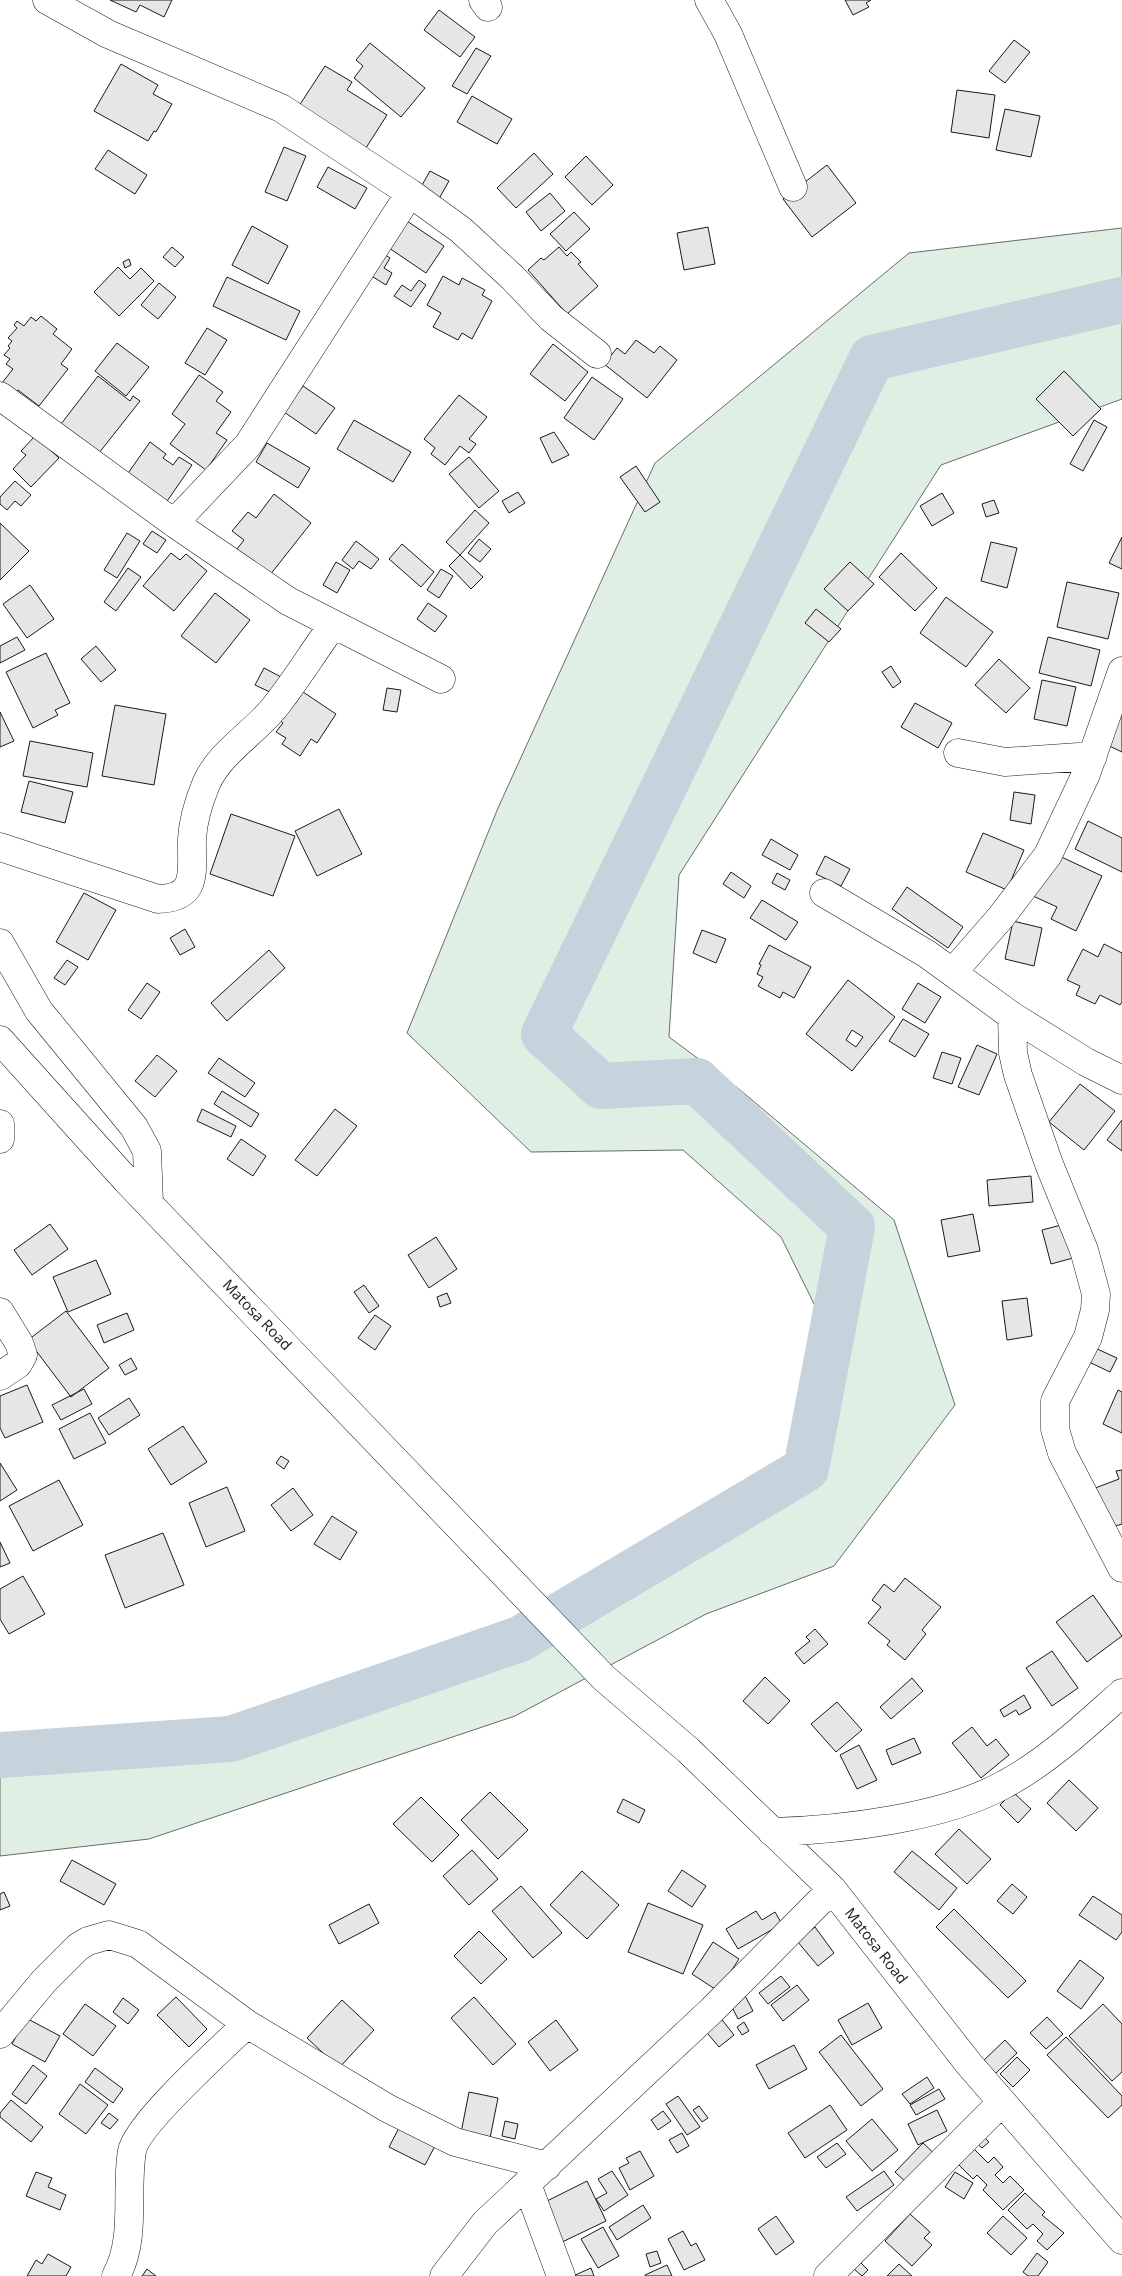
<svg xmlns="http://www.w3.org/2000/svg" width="1122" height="2276" viewBox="0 0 1122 2276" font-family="'Open Sans',sans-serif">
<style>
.green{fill:#e0efe3;stroke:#6a6a6a}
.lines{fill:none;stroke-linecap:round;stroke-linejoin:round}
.river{stroke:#c6d2dc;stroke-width:46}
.building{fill:#e6e6e6;stroke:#1a1a1a;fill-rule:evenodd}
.minor-casing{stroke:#1a1a1a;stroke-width:29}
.minor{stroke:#fff;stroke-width:28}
.labels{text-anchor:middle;stroke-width:4;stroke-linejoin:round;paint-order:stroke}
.street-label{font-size:15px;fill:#1a1a1a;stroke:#fff}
</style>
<rect width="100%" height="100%" fill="#fff"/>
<path class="green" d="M1122 228V399L941 465 679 875 669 1037 739 1089 894 1220 955 1405 834 1566 706 1614 515 1716 149 1839 0 1856V1763L95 1735 323 1704 674 1559 783 1496 821 1318 781 1237 683 1150 531 1152 407 1033 498 808 655 463 909 253Z"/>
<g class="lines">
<path class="river" d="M0 1755 231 1739 520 1639 806 1469 852 1227 697 1081 601 1086 544 1034 872 358 1122 300"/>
</g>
<path class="building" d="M110 0H172L164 17 140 5 136 12Z
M845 0H871L866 3 869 7 853 15Z
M439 10 475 37 460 57 424 30Z
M1014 40 1030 52 1005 83 989 71Z
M370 43 425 88 401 117 354 78 363 66 356 60Z
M476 48 491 56 467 94 452 86Z
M121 64 158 85 153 94 172 104 156 132 154 131 148 141 94 111Z
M325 66 352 82 347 90 387 115 364 151 297 109Z
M957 90 995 95 989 138 951 132Z
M472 96 512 119 497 144 457 122Z
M1005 109 1040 116 1031 157 996 150Z
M284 147 306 156 287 201 265 192Z
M108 150 147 175 135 194 95 169Z
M534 153 553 174 516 208 497 188Z
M586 156 613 185 592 205 565 177Z
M827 165 856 203 812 237 783 199Z
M328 167 367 188 355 209 317 187Z
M430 171 449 181 436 204 417 194Z
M550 193 565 211 541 231 526 212Z
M574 212 590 229 566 251 550 234Z
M407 221 444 246 426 273 389 248Z
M252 226 288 246 268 284 232 265Z
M708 227 715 264 684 270 677 233Z
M172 247 184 257 175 267 163 257Z
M559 247 567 256 571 252 581 262 578 264 598 286 567 314 528 270 541 258 544 260Z
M375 248 390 258 384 268 392 273 386 285 362 270Z
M129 259 131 265 125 268 123 262Z
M118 267 130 279 141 268 154 281 119 316 94 292Z
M443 276 459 285 462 278 485 290 482 295 492 301 472 339 462 333 458 340 433 327 441 313 427 305Z
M227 277 300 311 286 340 213 306Z
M419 280 426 285 411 307 394 296 402 285 411 291Z
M159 283 176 297 158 319 141 305Z
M41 316 57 329 53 334 72 349 61 364 68 369 39 406 18 390 16 393 2 383 13 369 6 364 10 359 4 355 10 348 8 346 12 341 8 338 17 328 14 325 17 321 24 326 31 317 36 321Z
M207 328 227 340 205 375 185 363Z
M636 340 654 353 660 346 677 360 647 398 604 364 617 348 625 354Z
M117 343 149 367 126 396 95 371Z
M553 344 588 372 565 401 530 374Z
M1064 371 1101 409 1073 436 1036 399Z
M199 375 223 392 216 401 231 412 216 433 227 440 206 470 170 444 185 424 172 414Z
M98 376 130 401 133 396 140 401 99 453 61 424Z
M592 377 623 399 594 440 564 418Z
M303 386 335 408 316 434 284 412Z
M459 395 487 417 469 439 476 444 469 453 460 446 445 465 431 454 435 448 424 439Z
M354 420 411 452 393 482 337 449Z
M1094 420 1107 427 1083 471 1070 464Z
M554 432 569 455 552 463 540 438Z
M35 436 59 458 31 487 13 469 26 455 21 451Z
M150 442 166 454 163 458 173 465 179 457 192 465 161 510 126 476Z
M267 443 310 468 298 488 256 462Z
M469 457 499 491 479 508 449 474Z
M636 466 660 502 645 512 620 477Z
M15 481 31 495 21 506 15 501 7 510 0 504V497Z
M518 492 525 503 509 513 502 501Z
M942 493 954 513 932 526 920 506Z
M274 494 311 523 266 580 233 554 244 540 232 531 248 512 256 518Z
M994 500 999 513 986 517 982 504Z
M475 510 489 523 460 555 446 542Z
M0 523 29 551 0 580Z
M152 531 166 540 157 553 143 544Z
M127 533 140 541 117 578 104 570Z
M1122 537V569L1109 563Z
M479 539 491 549 480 562 468 553Z
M356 541 379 559 371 569 359 561 353 569 342 560Z
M991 542 1017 548 1007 588 981 581Z
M402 544 434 572 421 587 389 559Z
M171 553 180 560 186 554 207 571 174 611 143 586Z
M901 553 937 588 915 611 879 577Z
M460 555 483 577 471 589 449 566Z
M336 562 350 570 337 593 323 585Z
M850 562 874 584 848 611 824 589Z
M128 568 141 577 116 611 104 602Z
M441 569 453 576 439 598 427 590Z
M1067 582 1119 593 1108 639 1057 627Z
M30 585 54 619 27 638 3 604Z
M215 593 250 620 216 663 181 636Z
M946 597 993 632 966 667 920 633Z
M428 603 447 616 435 632 417 619Z
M816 609 841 629 829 642 805 623Z
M17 637 25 650 0 663V646Z
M1048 637 1100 650 1091 686 1039 673Z
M96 646 116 670 101 682 81 659Z
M46 653 70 703 55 710 58 715 33 728 6 672Z
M999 659 1030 688 1006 713 975 685Z
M891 666 901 682 893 688 882 672Z
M264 668 283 678 274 694 255 685Z
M1042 680 1076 687 1067 726 1034 719Z
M387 688 401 690 397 712 383 710Z
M303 692 336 714 317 743 311 739 300 756 282 744 286 738 276 732 283 723 277 718 289 700 295 704Z
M915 703 952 723 938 748 901 727Z
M115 705 166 714 154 785 102 776Z
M1122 705V752L1101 742Z
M0 712 14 741 0 747Z
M30 741 93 753 87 787 23 776Z
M29 781 73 792 65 823 21 812Z
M1014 792 1035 795 1031 824 1010 820Z
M339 809 362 854 317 876 295 831Z
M231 814 295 836 273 896 210 874Z
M1088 821 1122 838V872L1075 849Z
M983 833 1024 850 1007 890 966 872Z
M771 839 798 855 790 870 762 855Z
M1053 853 1102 876 1076 931 1051 919 1057 907 1033 896Z
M825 856 850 869 841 886 816 874Z
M731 872 751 886 744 898 723 884Z
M777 873 790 880 785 890 772 883Z
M907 887 963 927 948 948 892 909Z
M84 893 116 910 88 960 56 942Z
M762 900 798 922 786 940 750 918Z
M1013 921 1042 928 1034 966 1005 959Z
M185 929 195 947 180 955 170 938Z
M702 930 726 939 716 963 693 953Z
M1104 944 1122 953V1002L1120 1005 1100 995 1095 1004 1076 995 1080 986 1067 980 1083 949 1098 957Z
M769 945 811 967 794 998 783 992 780 998 758 986 763 977 757 974 761 965 759 964Z
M269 950 285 968 227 1021 211 1003Z
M67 960 78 967 65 985 54 978Z
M848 980 895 1017 852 1071 806 1034ZM852 1030 863 1037 856 1047 846 1040Z
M147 983 160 992 141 1019 128 1010Z
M918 983 941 997 925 1023 902 1009Z
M903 1019 929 1034 915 1057 889 1041Z
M977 1045 997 1054 979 1095 958 1087Z
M942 1052 961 1058 952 1084 933 1078Z
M157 1055 177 1071 155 1097 135 1081Z
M219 1058 255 1083 245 1097 208 1073Z
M1080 1084 1115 1111 1084 1150 1049 1122Z
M222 1091 259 1114 251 1127 214 1104Z
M202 1109 236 1126 231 1137 197 1121Z
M335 1109 357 1126 317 1176 295 1160Z
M1122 1120V1151L1107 1140Z
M241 1139 266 1156 253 1176 227 1159Z
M1031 1176 1033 1202 989 1206 987 1180Z
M973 1214 980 1251 948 1257 941 1220Z
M50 1224 68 1249 32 1275 14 1250Z
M1065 1224 1073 1258 1051 1264 1042 1230Z
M436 1237 457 1269 429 1288 408 1255Z
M96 1260 111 1294 68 1312 53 1277Z
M364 1285 379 1306 369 1313 354 1292Z
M447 1293 451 1303 440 1307 437 1297Z
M1027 1298 1032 1336 1007 1340 1002 1301Z
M66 1311 109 1368 71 1397 28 1340Z
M127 1313 134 1330 104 1343 97 1325Z
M375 1315 391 1326 375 1350 358 1338Z
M1095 1348 1117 1358 1110 1372 1089 1362Z
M131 1358 137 1369 125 1375 119 1365Z
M27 1385 43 1422 5 1438 0 1428V1396Z
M84 1389 92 1404 61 1420 52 1405Z
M1118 1390 1122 1392V1433L1103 1424Z
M129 1398 140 1415 109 1435 98 1418Z
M90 1413 106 1443 74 1459 59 1429Z
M183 1426 207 1462 171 1485 148 1449Z
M281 1456 289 1461 284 1469 276 1463Z
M0 1463 17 1490 0 1501Z
M1122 1470V1524L1112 1527 1090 1490 1119 1479 1116 1471Z
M59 1480 83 1525 33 1551 9 1506Z
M227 1487 245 1531 206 1547 189 1503Z
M293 1488 313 1515 291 1531 271 1505Z
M332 1516 357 1532 340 1560 314 1544Z
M163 1533 184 1585 125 1608 105 1555Z
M0 1542 10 1563 0 1567Z
M23 1576 45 1614 9 1634 0 1619V1589Z
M905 1578 941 1607 922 1630 926 1634 905 1660 887 1645 890 1641 868 1623 881 1607 872 1600 884 1584 894 1592Z
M1093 1595 1122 1636 1087 1662 1056 1622Z
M815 1629 828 1644 804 1664 795 1653 810 1641 806 1637Z
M1052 1651 1078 1688 1052 1706 1026 1668Z
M765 1677 790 1701 768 1724 743 1701Z
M912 1678 923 1691 891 1719 880 1707Z
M1024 1695 1031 1708 1019 1715 1016 1710 1004 1717 1000 1710Z
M837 1702 862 1730 836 1752 811 1724Z
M972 1727 987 1746 996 1739 1009 1755 981 1778 952 1743Z
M914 1738 921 1753 892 1765 886 1750Z
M859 1745 877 1780 857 1789 840 1755Z
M1069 1780 1098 1808 1076 1831 1047 1803Z
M490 1792 528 1830 498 1859 461 1820Z
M1013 1792 1031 1809 1018 1823 1000 1805Z
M421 1797 459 1835 432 1862 393 1824Z
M623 1799 645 1810 639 1823 617 1812Z
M959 1829 991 1859 967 1884 935 1854Z
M472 1850 498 1879 469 1905 443 1876Z
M912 1851 957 1888 939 1910 894 1872Z
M72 1860 116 1884 104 1905 60 1881Z
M682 1870 706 1886 692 1907 668 1891Z
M582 1871 619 1905 587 1939 550 1905Z
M1012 1884 1027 1897 1013 1914 997 1901Z
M521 1886 562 1933 533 1958 492 1911Z
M4 1892 10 1906 0 1910V1894Z
M1093 1896 1122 1915V1932L1116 1940 1079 1915Z
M648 1903 703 1925 683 1974 628 1952Z
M369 1904 379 1923 339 1944 329 1925Z
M954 1909 1026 1981 1008 1998 936 1927Z
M756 1911 762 1920 775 1912 782 1924 738 1949 726 1929Z
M815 1927 834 1953 818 1966 797 1941Z
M479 1931 507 1959 481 1984 454 1956Z
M713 1942 739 1959 718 1991 692 1974Z
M1080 1960 1104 1978 1081 2009 1057 1991Z
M781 1976 790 1987 768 2004 759 1993Z
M797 1985 809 2000 783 2021 771 2005Z
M742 1990 753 2011 738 2019 727 1997Z
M176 1997 207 2029 189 2047 157 2015Z
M474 1997 516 2044 493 2065 451 2018Z
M123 1998 139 2010 128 2024 113 2012Z
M342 2000 374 2030 339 2068 307 2038Z
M868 2003 882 2028 852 2045 838 2020Z
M85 2004 116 2026 93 2056 63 2034Z
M1103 2004 1122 2024V2072L1112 2081 1069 2036Z
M719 2016 734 2035 719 2047 703 2028Z
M1047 2017 1063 2034 1046 2049 1030 2033Z
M26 2018 60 2036 45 2062 12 2044Z
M556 2020 578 2050 550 2071 528 2042Z
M744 2022 749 2031 742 2035 737 2027Z
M841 2035 883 2089 861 2106 819 2052Z
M1066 2037 1122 2096V2105L1108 2118 1047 2055Z
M1005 2040 1017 2053 995 2074 983 2061Z
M794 2045 807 2069 769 2089 756 2065Z
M1017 2057 1030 2070 1013 2087 1000 2074Z
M33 2065 47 2076 26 2104 12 2094Z
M95 2068 123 2089 113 2103 85 2082Z
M927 2077 934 2088 910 2104 902 2094Z
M80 2084 108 2105 86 2134 59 2114Z
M939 2089 945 2099 916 2115 910 2105Z
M469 2092 498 2098 489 2143 460 2138Z
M678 2096 700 2127 687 2135 666 2104Z
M11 2100 43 2127 31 2142 0 2117V2113Z
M830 2105 847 2130 805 2158 788 2133Z
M699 2106 708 2118 702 2122 693 2110Z
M937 2110 947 2131 918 2145 908 2124Z
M663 2111 671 2121 658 2130 651 2120Z
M109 2113 118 2120 110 2129 101 2123Z
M872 2119 898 2150 872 2171 846 2141Z
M505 2121 518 2124 515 2139 502 2136Z
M400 2126 436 2144 425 2165 389 2147Z
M682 2133 689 2146 677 2153 669 2140Z
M980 2133 989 2142 982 2148 973 2140Z
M837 2143 846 2154 826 2168 817 2157Z
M923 2143 938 2157 910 2186 895 2172Z
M971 2146 988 2163 994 2157 1003 2167 995 2175 1003 2183 1010 2176 1024 2190 1003 2210 983 2190 987 2185 977 2175 973 2179 955 2161Z
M640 2151 654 2176 630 2190 619 2168 629 2163 626 2158Z
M612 2171 628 2195 604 2211 596 2199 607 2193 598 2179Z
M884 2171 894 2185 857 2211 846 2197Z
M36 2172 52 2178 48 2187 66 2195 60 2210 26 2196Z
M955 2172 973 2183 964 2199 945 2187Z
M587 2181 606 2221 558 2244 539 2205Z
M1025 2193 1045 2212 1042 2215 1064 2233 1047 2250 1037 2241 1043 2234 1033 2224 1027 2229 1008 2210Z
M643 2205 651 2218 617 2240 609 2227Z
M910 2214 930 2232 924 2238 932 2245 912 2266 885 2241Z
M776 2216 794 2242 776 2255 758 2229Z
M1003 2216 1027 2238 1011 2255 987 2233Z
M603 2227 619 2256 598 2268 581 2239Z
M683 2231 691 2246 696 2243 705 2260 684 2270 668 2239Z
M657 2251 661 2263 650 2267 646 2254Z
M1037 2253 1048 2262 1038 2276H1028L1023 2272Z
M48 2254 71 2267 66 2276H27L36 2260 42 2264Z
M854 2256 868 2270 862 2276 847 2263Z
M899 2264 912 2276H887Z
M667 2265 672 2276H645V2275Z
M591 2268 594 2276H573Z
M147 2269 156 2276H142Z"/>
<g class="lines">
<defs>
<path id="minor" d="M47 0 108 34 281 108 410 193 461 230 513 278 551 318 597 354
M483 0 488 7
M709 0 728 34 793 187
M0 396 174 523 288 601 441 679
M174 523 248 445 410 193
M958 753 1005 762 1093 756
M0 847 158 899C200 898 191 870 192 839 193 820 199 801 206 784 219 753 253 734 274 708 295 682 313 652 333 625
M824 893 927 954 1012 1016 1086 1062 1122 1080
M0 943 39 1011 134 1127 147 1151 149 1203
M953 972 1001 917 1048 855 1086 774 1122 671
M1012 1016 1013 1053 1018 1075 1049 1164 1084 1250 1096 1294 1095 1310 1088 1337 1055 1401V1429L1062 1453 1122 1568
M0 1040 127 1181 604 1678 688 1750 832 1889 969 2064 1122 2240
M0 1124V1139
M0 1312 19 1343 23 1355 18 1364 0 1376
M772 1832C841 1830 945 1818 1005 1784 1048 1761 1086 1725 1122 1693
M0 2034 44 1981 78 1947 88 1941 109 1935 138 1944 247 2024 387 2108 455 2142 547 2166
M527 2184 561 2276
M116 2276C137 2238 125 2192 132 2151 137 2124 223 2047 247 2024
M444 2276 485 2223 712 2010 832 1889
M828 2276 1002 2102"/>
</defs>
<use href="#minor" class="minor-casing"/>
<use href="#minor" class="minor"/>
</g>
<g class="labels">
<g class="street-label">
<text transform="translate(257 1315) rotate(46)" y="5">Matosa Road</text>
<text transform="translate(876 1946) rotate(52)" y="5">Matosa Road</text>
</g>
</g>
</svg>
